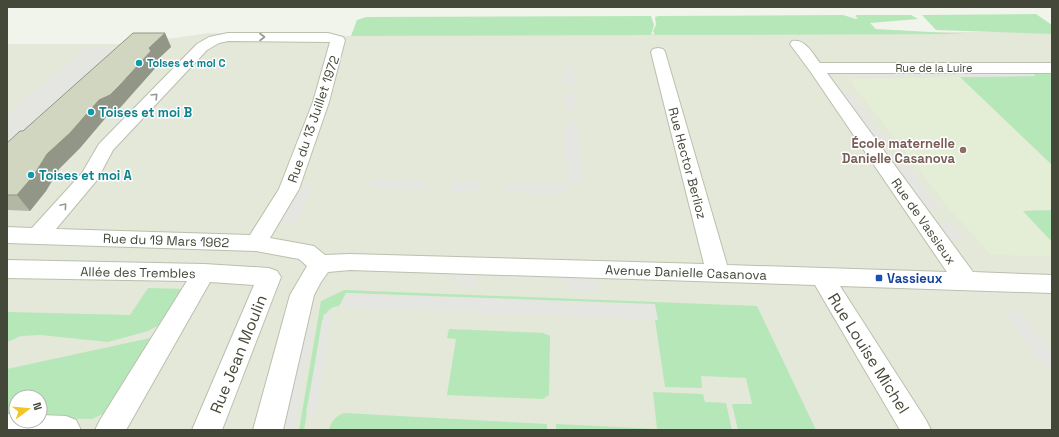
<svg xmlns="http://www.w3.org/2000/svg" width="1059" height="437" viewBox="0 0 1059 437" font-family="'Space Grotesk',sans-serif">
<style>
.residential{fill:#e3e8d8;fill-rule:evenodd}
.education{fill:#e4edd5}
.green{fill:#b5e7b9}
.parking{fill:#e5e6e1}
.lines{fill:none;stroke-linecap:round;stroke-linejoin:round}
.street-casing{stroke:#bac0ad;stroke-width:2}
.street{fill:#fff;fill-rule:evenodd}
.wall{fill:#b3b8a5}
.shaded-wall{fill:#929686}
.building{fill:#d0d6c0;stroke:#929686}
.oneway{stroke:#989a92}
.culture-dot{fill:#0f9aa8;stroke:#fff;stroke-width:1.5}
.education-dot{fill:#8d6e63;stroke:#fff;stroke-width:1.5}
.transit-dot{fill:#1a4fb4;stroke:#fff;stroke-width:1.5}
.labels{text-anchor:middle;stroke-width:3;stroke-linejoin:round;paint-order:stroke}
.far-culture-label{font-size:11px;font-weight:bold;fill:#0d838f;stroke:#fff;text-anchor:start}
.far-street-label{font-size:11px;fill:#444838;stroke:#fff}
.culture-label{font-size:13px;font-weight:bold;fill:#0d838f;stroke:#fff;text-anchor:start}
.street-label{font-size:13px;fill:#444838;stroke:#fff}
.education-label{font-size:13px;font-weight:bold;fill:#785e54;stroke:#fff;text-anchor:end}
.transit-label{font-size:13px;font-weight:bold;fill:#164399;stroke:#fff;text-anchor:start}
.near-street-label{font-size:16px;fill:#444838;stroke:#fff}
</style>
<rect width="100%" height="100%" fill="#f1f4ea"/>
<path class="residential" d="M880 32H1052V430H7V44H131L210 33 351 36ZM16 397H40V421H16Z"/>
<path class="education" d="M960 77 1052 165V210L1023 211 1052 242V256L991 255 946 205 854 86 851 79Z"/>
<path class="green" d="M1036 14 1052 25V34L936 30 922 15Z
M843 15 856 19 858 18 855 16 857 15H911L918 19 870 23 876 29 966 34 655 35 653 31 656 25 655 17 658 16Z
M651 16 654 25 651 35 351 36 357 20 366 17Z
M1026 71 1052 72V165L960 77 1034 76Z
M1052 210V242L1023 211Z
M148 288 184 289 163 323 148 331 108 342 41 335 21 336 7 342V312L130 315Z
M344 290 757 306 816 430H738L732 404H752L746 378 701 376 702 388 665 387 653 306 346 293 339 306C329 307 327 312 322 321L304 430H299L321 301Z
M449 329 543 333 550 336 549 395 543 399 447 395 456 339 447 338Z
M155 337 109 411 92 419 40 418V397H16V418L7 417V369Z
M653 392 703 394 705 402 726 403 732 430H556V424L657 429Z
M344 413 547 424V430H329C331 421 336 416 344 413Z"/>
<path class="parking" d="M85 48H122L105 65H95L90 69H100L82 86H70L66 90 76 91 55 111H43L39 115 50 116 7 155V115Z
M563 65H574L575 83H564Z
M926 71 931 76 858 77 854 72Z
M958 71H1029L1036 76 963 77Z
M564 94H576V109H565Z
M840 94H852L891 145H877Z
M565 122H578L581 185H567V194L505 192V183L567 184Z
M885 155H899L941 210H925Z
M371 180 425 181 424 189 369 188Z
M452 182H479L477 192H450Z
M298 188H312L296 224H281Z
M935 223H951L964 239 946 240Z
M454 270 473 271 479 288 460 287Z
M561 274 592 275 600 292 570 291Z
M346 293 655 304 658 320 342 307Z
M1004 311H1020L1052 351V369H1047L1040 361Z
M332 313 316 412 306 413 324 314Z
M302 319 313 326 293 430H281Z"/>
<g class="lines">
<defs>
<path id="street" d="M228 33H328L343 37 345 40 329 102 299 189 270 238 314 246 325 255 350 254 704 264 651 52 653 49 658 48 663 49 665 52 727 265 947 272 810 71 790 44 792 41C805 38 813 54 820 63H1052V73H827L973 272 1052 275V293L840 286 926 420 931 430H900L815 285 350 270 328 272 321 282 314 295 283 430H253L290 295 307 266 299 259 256 251 7 243V227L32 228 82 173 99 144 197 44 209 37ZM228 41 330 42 313 102 279 189 250 235 56 229 97 180 113 150 207 50 219 43Z
M7 260 204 264 269 268 277 271 281 277 222 430H192L254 285 210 282 126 430H95L100 420 187 281 7 278Z
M7 414H16V421H40V415L66 416 76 420 81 430H7Z"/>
</defs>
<use href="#street" class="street-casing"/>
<use href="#street" class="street"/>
</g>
<path class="wall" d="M165 33 171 47 156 61 158 65 118 110 108 115 80 148 59 169 46 191 30 211 7 210V143L23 131Z"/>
<path class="shaded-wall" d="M165 33 171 47 156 61 158 65 118 110 108 115 80 148 59 169 46 191 30 211 17 195 47 154 149 48Z"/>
<path class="building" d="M133 33H165L149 48 151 51 120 85 110 95 99 100 70 133 47 154 34 175 17 195H7V143L20 131H23Z"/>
<defs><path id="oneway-chevron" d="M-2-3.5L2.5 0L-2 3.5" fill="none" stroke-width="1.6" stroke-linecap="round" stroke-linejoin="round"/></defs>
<g class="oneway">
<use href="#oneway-chevron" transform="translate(262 37)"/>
<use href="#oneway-chevron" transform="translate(155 96) rotate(-46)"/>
<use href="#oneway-chevron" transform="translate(64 206) rotate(-50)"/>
</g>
<g class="culture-dot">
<circle cx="139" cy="63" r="4"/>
<circle cx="91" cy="112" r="4"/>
<circle cx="31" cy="175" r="4"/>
</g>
<circle class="education-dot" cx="963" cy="150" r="4"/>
<rect class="transit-dot" x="875" y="274" width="8" height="8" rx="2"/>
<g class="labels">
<g class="far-culture-label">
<text x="147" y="67">Toises et moi C</text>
</g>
<g class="far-street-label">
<text x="934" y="72">Rue de la Luire</text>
</g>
<g class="culture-label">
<text x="99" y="117">Toises et moi B</text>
<text x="39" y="180">Toises et moi A</text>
</g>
<g class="street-label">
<text transform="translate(313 119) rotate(-71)" y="5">Rue du 13 Juillet 1972</text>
<text transform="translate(688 163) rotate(75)" y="5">Rue Hector Berlioz</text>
<text transform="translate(924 221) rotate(55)" y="5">Rue de Vassieux</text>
<text transform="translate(166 240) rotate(2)" y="5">Rue du 19 Mars 1962</text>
<text transform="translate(138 272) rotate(1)" y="5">Allée des Trembles</text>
<text transform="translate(686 272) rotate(2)" y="5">Avenue Danielle Casanova</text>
</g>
<g class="education-label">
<text x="955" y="148">École maternelle<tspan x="955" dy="15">Danielle Casanova</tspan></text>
</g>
<g class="transit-label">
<text x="887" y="283">Vassieux</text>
</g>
<g class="near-street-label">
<text transform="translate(869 353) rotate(58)" y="6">Rue Louise Michel</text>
<text transform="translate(238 354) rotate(-68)" y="6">Rue Jean Moulin</text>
</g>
</g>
<rect width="1059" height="437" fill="none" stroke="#444838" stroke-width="16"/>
<g transform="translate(28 409) rotate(74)"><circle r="19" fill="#ffffff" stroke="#b4b6af"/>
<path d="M0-3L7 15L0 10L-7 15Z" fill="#f2c624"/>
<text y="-6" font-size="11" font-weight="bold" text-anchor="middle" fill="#444838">N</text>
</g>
</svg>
